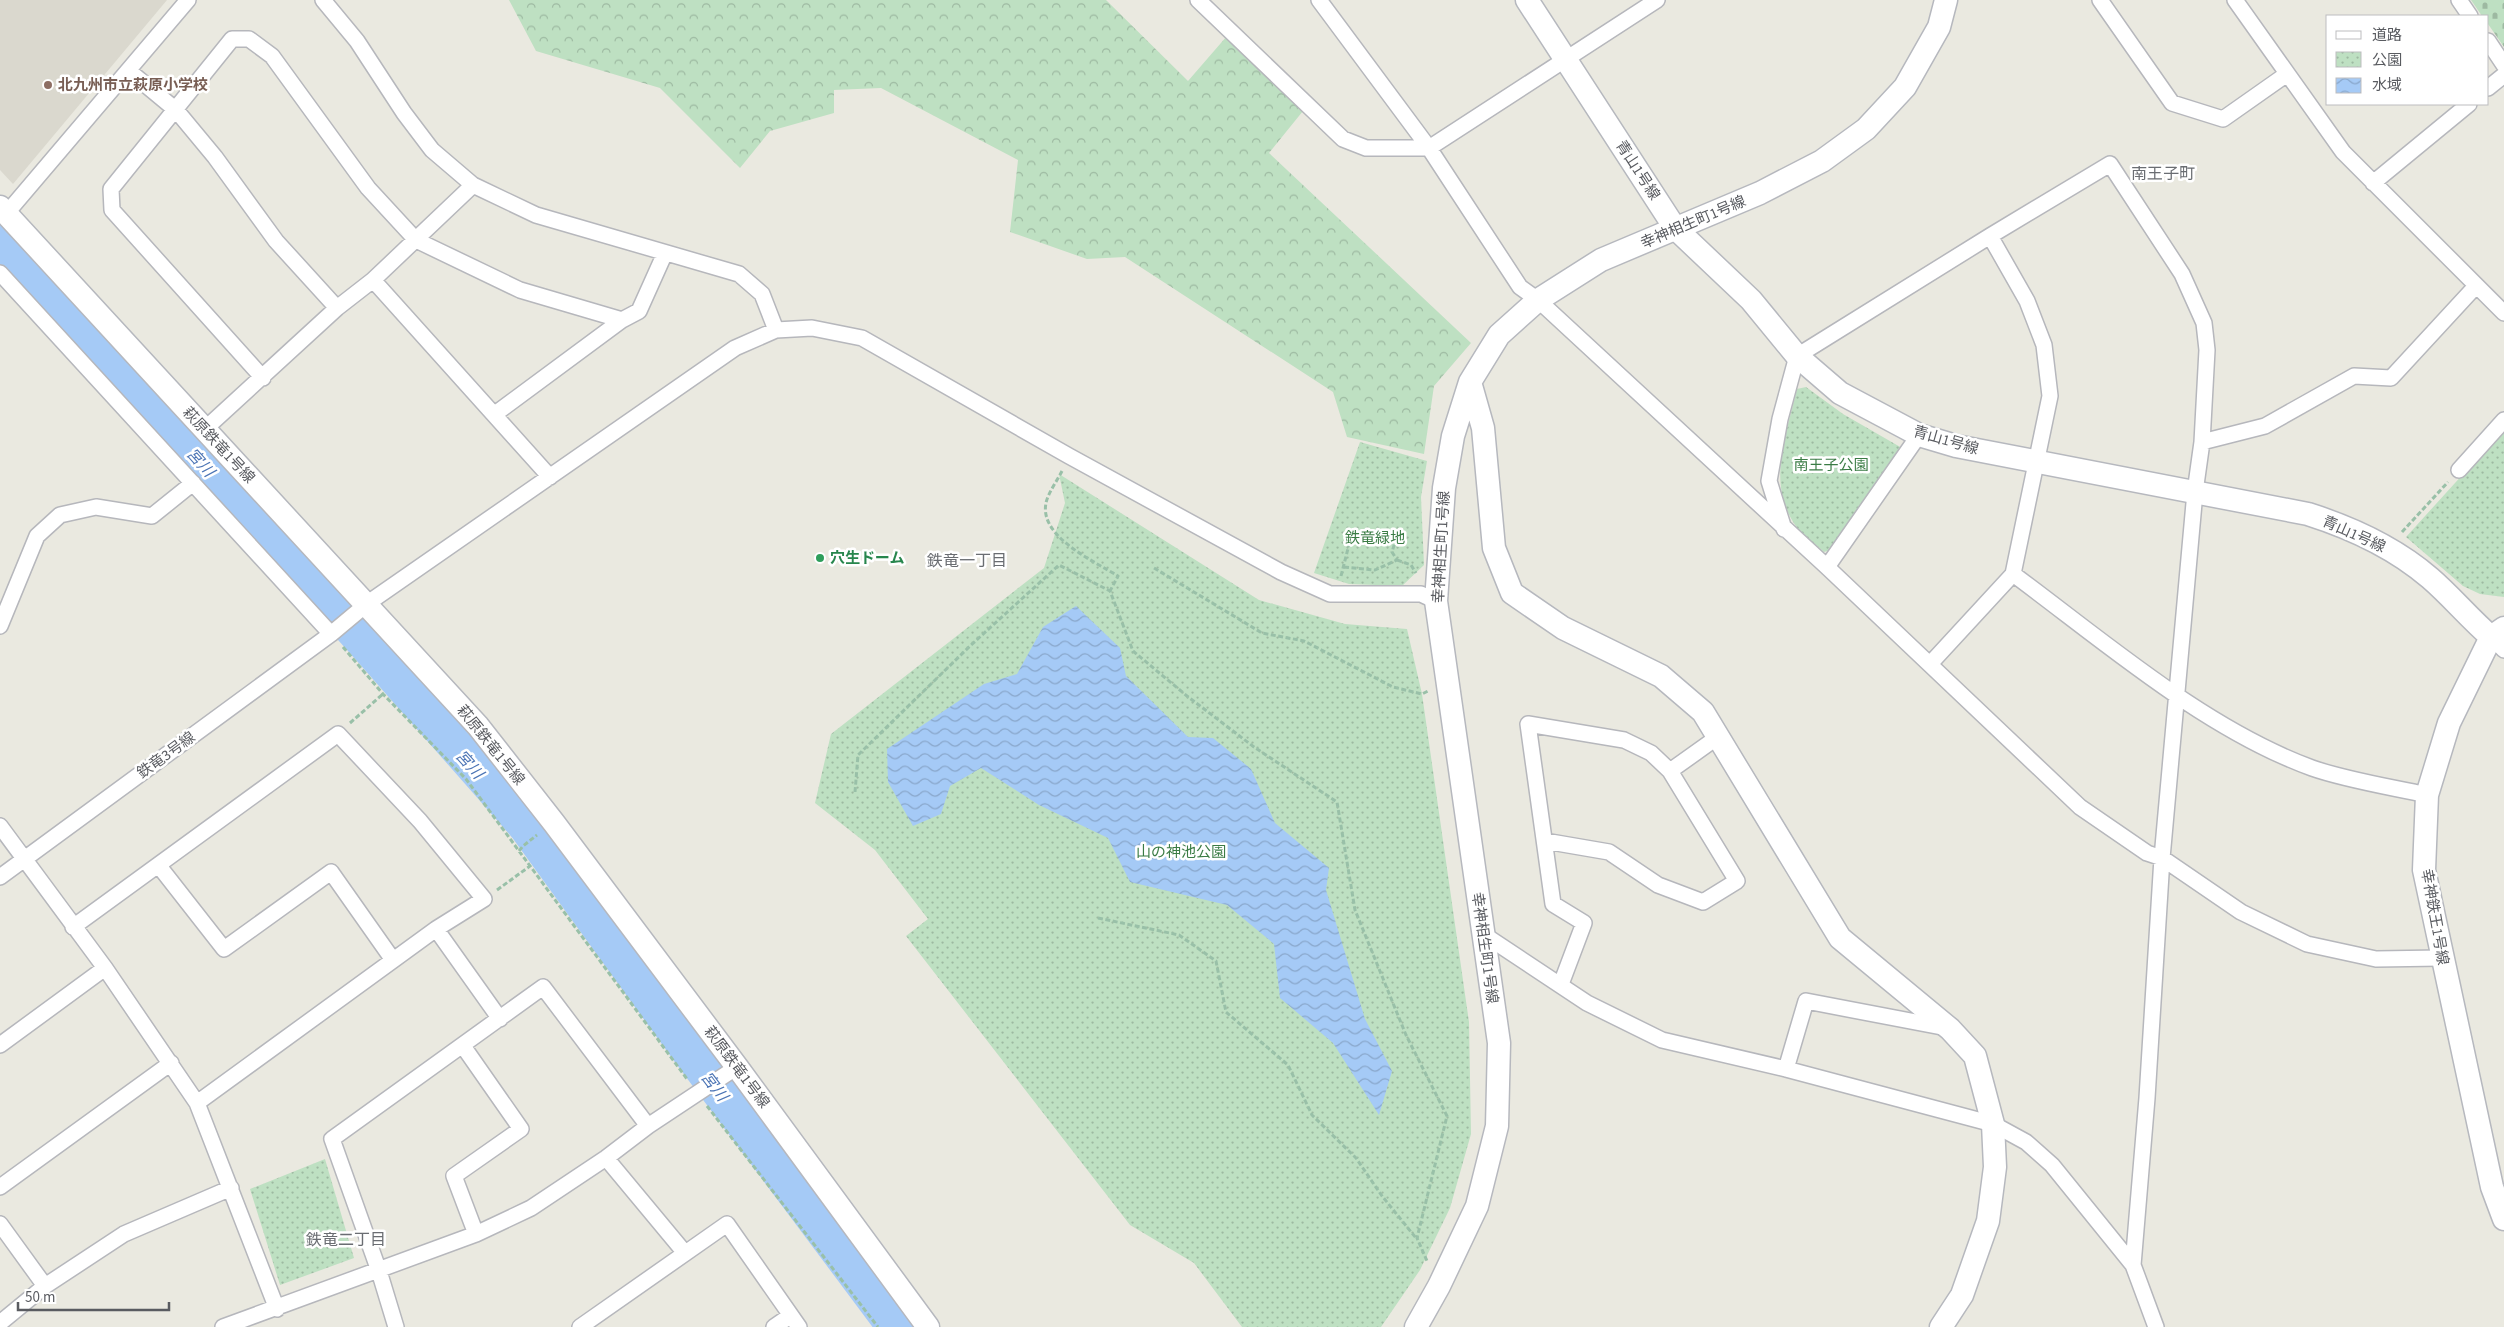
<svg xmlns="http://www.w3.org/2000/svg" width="2504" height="1327" viewBox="0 0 2504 1327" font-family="'Source Sans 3','Noto Sans JP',sans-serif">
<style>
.education{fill:#dad8ce}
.forest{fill:url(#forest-crowns)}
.cemetery{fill:url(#cemetery-stones)}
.park{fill:url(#park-dots)}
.water{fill:url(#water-waves)}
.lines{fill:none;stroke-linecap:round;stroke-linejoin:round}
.river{stroke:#a5caf6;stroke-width:36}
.street-casing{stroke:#b6b7bc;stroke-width:18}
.secondary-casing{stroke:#b6b8be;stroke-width:25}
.path{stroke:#99c0a8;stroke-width:3;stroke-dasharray:5 2.5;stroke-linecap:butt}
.street{stroke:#fff;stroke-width:15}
.secondary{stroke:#fff;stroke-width:22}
.education-dot{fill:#8d6e63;stroke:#fff;stroke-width:2}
.leisure-dot{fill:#2e9e5b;stroke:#fff;stroke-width:2}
.labels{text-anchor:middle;stroke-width:5;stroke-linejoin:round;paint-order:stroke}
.education-label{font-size:15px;font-weight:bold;fill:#785e54;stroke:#fff;text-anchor:start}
.street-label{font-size:15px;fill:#595b60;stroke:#fff}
.park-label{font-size:15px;fill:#3b7c45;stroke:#fff}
.leisure-label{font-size:15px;font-weight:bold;fill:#27864d;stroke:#fff;text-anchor:start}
.neighbourhood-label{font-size:16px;fill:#6a6d72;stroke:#fff}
.water-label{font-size:16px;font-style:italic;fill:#4b74b5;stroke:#fff}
</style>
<defs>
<pattern id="forest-crowns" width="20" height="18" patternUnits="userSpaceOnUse" patternTransform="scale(1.25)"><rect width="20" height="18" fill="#bee0c2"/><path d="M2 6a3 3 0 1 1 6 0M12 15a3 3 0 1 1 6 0" fill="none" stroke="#9db9a1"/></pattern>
<pattern id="cemetery-stones" width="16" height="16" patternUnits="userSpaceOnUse" patternTransform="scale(1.25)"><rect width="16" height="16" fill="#bee0c2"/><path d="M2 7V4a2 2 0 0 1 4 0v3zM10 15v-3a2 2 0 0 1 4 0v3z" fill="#9db9a1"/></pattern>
<pattern id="park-dots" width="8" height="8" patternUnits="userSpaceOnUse" patternTransform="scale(1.25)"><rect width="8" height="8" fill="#bee0c2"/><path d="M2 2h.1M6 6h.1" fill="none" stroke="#9db9a1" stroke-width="1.8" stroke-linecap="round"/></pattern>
<pattern id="water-waves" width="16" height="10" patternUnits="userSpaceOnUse" patternTransform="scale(1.25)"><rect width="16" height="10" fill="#a5caf6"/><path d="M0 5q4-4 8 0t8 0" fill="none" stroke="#89a7cb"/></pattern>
</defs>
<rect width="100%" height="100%" fill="#eae9e0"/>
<path class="education" d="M0 0H167L13 184 0 170Z"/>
<path class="forest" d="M509 0H1106L1188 81 1227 36 1303 111 1269 153 1471 343 1434 386 1424 454 1347 437 1333 392 1125 257 1087 259 1010 232 1018 160 881 88 834 90V113L770 131 740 168 660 88 536 51Z"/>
<path class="cemetery" d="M2471 0H2504V47L2488 24V16H2482Z"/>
<path class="park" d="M1806 387 1843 414 1902 448 1834 549 1824 552C1816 545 1805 537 1798 529 1765 486 1786 436 1797 389Z
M2504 429V597L2480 594 2463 586 2406 537Z
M1360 442 1427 461 1421 497 1424 565 1402 586 1349 584 1314 573Z
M1059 474 1259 600 1345 624 1407 629 1422 694 1469 1022 1471 1134 1450 1208 1420 1270 1381 1327H1242L1194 1263 1130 1225 906 936 928 919 875 850 815 803 831 734 1044 568 1065 503Z
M325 1159 354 1258 280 1285 250 1189Z"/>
<path class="water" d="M1076 606 1120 648 1126 676 1188 737 1213 738 1251 769 1275 823 1329 868 1326 890 1365 1019 1392 1071 1379 1115 1333 1043 1280 998 1274 944 1227 905 1130 882 1108 838 1039 805 981 768 950 786 941 814 913 826 888 782 887 749 984 684 1017 674 1043 627Z"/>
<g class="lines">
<path class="river" d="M0 237 373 652 526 826 689 1051 895 1327"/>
<defs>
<path id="street" d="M323 0 357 41 404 113 432 150 473 185 536 215 739 274 762 294 776 330
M1198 0 1343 139 1366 148H1429L1657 0
M1319 0 1429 148 1520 287 1538 300 1827 567 2080 807 2147 853 2162 858 2241 912 2307 944 2376 959 2441 958
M2100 0 2172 103 2223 119 2287 74
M2235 0 2343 152 2504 313
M2459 0 2470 16
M2488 41 2504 65
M129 71 176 110 215 157 276 241 337 308
M2488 88 2504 75
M2373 183 2469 104
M6 214 188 0
M0 273 331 634
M373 280 550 477
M622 320 639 311 665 253
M263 378 112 210 111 189 232 39H249L272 56 368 188 416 240 520 290 622 320 495 414
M205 429 337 308 373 280 473 185
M2202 442 2265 426 2354 376 2391 378 2475 287
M2459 470 2504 420
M1784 529 1769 481 1780 419 1797 356 1990 236 2110 164 2182 274 2204 323 2207 350 2202 442 2195 492 2162 858 2147 1098 2133 1265
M1827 567 1919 435
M2013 574C2105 642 2205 729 2312 768 2346 780 2391 787 2427 795
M0 626 37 536 60 515 96 507 152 516 193 483
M2491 637 2504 650
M1930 664 2013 574 2050 396 2044 345 2027 301 1990 236
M1670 771 1719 736
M0 826 105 968 197 1103 277 1309
M1545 841 1609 852 1658 885 1703 902 1737 881 1670 771 1651 753 1624 740 1528 724 1553 904 1584 923 1561 984
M159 866 224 949 331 872 393 960
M0 877 331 634 368 603 735 348 776 330 812 328 862 338 1069 456 1281 572 1330 594H1421L1436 601
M73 927 338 734 420 821 484 899 436 929 197 1103
M436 929 500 1019
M1483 934 1587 1003 1662 1040 1786 1069 1993 1124 2026 1142 2052 1165 2133 1265 2156 1327
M0 1045 105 968
M463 1046 521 1129 454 1176 476 1234
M1786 1069 1806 1001 1947 1028
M606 1158 685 1253
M0 1187 171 1063
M0 1224 45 1286
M0 1323 45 1286 124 1234 231 1188
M223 1327 476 1234 531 1208 606 1158 648 1126 737 1067
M396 1327 379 1271 332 1139 543 987 648 1126
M580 1327 727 1224 799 1327
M774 1327 790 1316"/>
<path id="secondary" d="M1527 0 1675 228 1751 300 1797 356 1840 393 1919 435 1956 446 2308 514C2352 528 2394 547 2430 578 2451 596 2469 618 2491 637
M0 207 478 726 554 823 737 1067 928 1327
M1470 382 1483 428 1494 548 1512 593 1563 628 1661 676 1703 712 1840 938 1950 1029 1975 1056 1993 1124 1995 1167 1988 1221 1962 1295 1941 1327
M2504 628 2491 637 2449 723 2427 795 2424 870 2492 1187 2504 1219
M1416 1327 1439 1286 1477 1206 1497 1126 1499 1043 1436 601 1444 488 1453 436 1470 382 1499 335 1538 300 1601 260 1760 193 1822 161 1866 129 1905 87 1939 27 1946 0"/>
</defs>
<use href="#street" class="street-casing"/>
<use href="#secondary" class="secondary-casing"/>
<path class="path" d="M1062 471C1057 481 1048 493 1046 503 1039 537 1094 561 1118 576L1110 591
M2402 532 2448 482
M1397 560 1411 565 1416 573
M1344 567 1375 570 1397 560 1392 552 1399 529
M1154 568 1262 633 1304 641 1393 687 1422 694 1428 691
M1341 576 1353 529
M343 647 383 694 466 779 687 1079
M350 723 383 694
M855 792 858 755 970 646 1059 565 1110 591 1133 651 1187 696 1254 747 1337 802 1355 910 1406 1035 1447 1116 1417 1238 1427 1261
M519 851 523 846 537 835
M497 890 530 866
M1098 918 1179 935 1216 961 1226 1012 1288 1065 1312 1115 1356 1158 1382 1196 1416 1238
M707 1106 878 1327"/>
<use href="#street" class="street"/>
<use href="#secondary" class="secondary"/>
</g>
<circle class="education-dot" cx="48" cy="85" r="5"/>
<circle class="leisure-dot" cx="820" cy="558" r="5"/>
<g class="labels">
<g class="education-label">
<text x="58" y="90">北九州市立萩原小学校</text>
</g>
<g class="street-label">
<text transform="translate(1638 170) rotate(57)" y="5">青山1号線</text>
<text transform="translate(1693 222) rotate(-23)" y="5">幸神相生町1号線</text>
<text transform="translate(1946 440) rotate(16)" y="5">青山1号線</text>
<text transform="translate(219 445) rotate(47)" y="5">萩原鉄竜1号線</text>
<text transform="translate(2354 534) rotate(24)" y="5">青山1号線</text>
<text transform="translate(1441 547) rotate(-87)" y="5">幸神相生町1号線</text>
<text transform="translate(491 745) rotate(51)" y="5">萩原鉄竜1号線</text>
<text transform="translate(166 755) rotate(-36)" y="5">鉄竜3号線</text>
<text transform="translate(2435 917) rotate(80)" y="5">幸神鉄王1号線</text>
<text transform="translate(1485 948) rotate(82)" y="5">幸神相生町1号線</text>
<text transform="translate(737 1067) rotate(53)" y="5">萩原鉄竜1号線</text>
</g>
<g class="park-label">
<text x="1831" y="470">南王子公園</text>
<text x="1375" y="543">鉄竜緑地</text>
<text x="1181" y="857">山の神池公園</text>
</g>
<g class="leisure-label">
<text x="830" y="563">穴生ドーム</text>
</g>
<g class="neighbourhood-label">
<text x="2163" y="179">南王子町</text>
<text x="967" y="566">鉄竜一丁目</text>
<text x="346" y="1245">鉄竜二丁目</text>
</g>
<g class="water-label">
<text transform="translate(201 462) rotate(48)" y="6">宮川</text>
<text transform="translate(470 764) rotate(48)" y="6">宮川</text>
<text transform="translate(715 1086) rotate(53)" y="6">宮川</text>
</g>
</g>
<rect x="2326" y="15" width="162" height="90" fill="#ffffff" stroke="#bdbdbf"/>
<rect x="2336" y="31" width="25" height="8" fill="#ffffff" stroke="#bdbdbf"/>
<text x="2372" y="40" font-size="15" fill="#595b60">道路</text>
<rect x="2336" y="52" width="25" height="15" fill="url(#park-dots)" stroke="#bdbdbf"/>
<text x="2372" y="65" font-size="15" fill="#595b60">公園</text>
<rect x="2336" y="78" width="25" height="15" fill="url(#water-waves)" stroke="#bdbdbf"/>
<text x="2372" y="90" font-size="15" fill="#595b60">水域</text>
<path d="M18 1302v8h151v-8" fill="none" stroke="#595b60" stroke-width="2.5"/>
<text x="25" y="1302" font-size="15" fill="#595b60" stroke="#ffffff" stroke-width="4" paint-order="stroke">50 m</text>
</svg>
